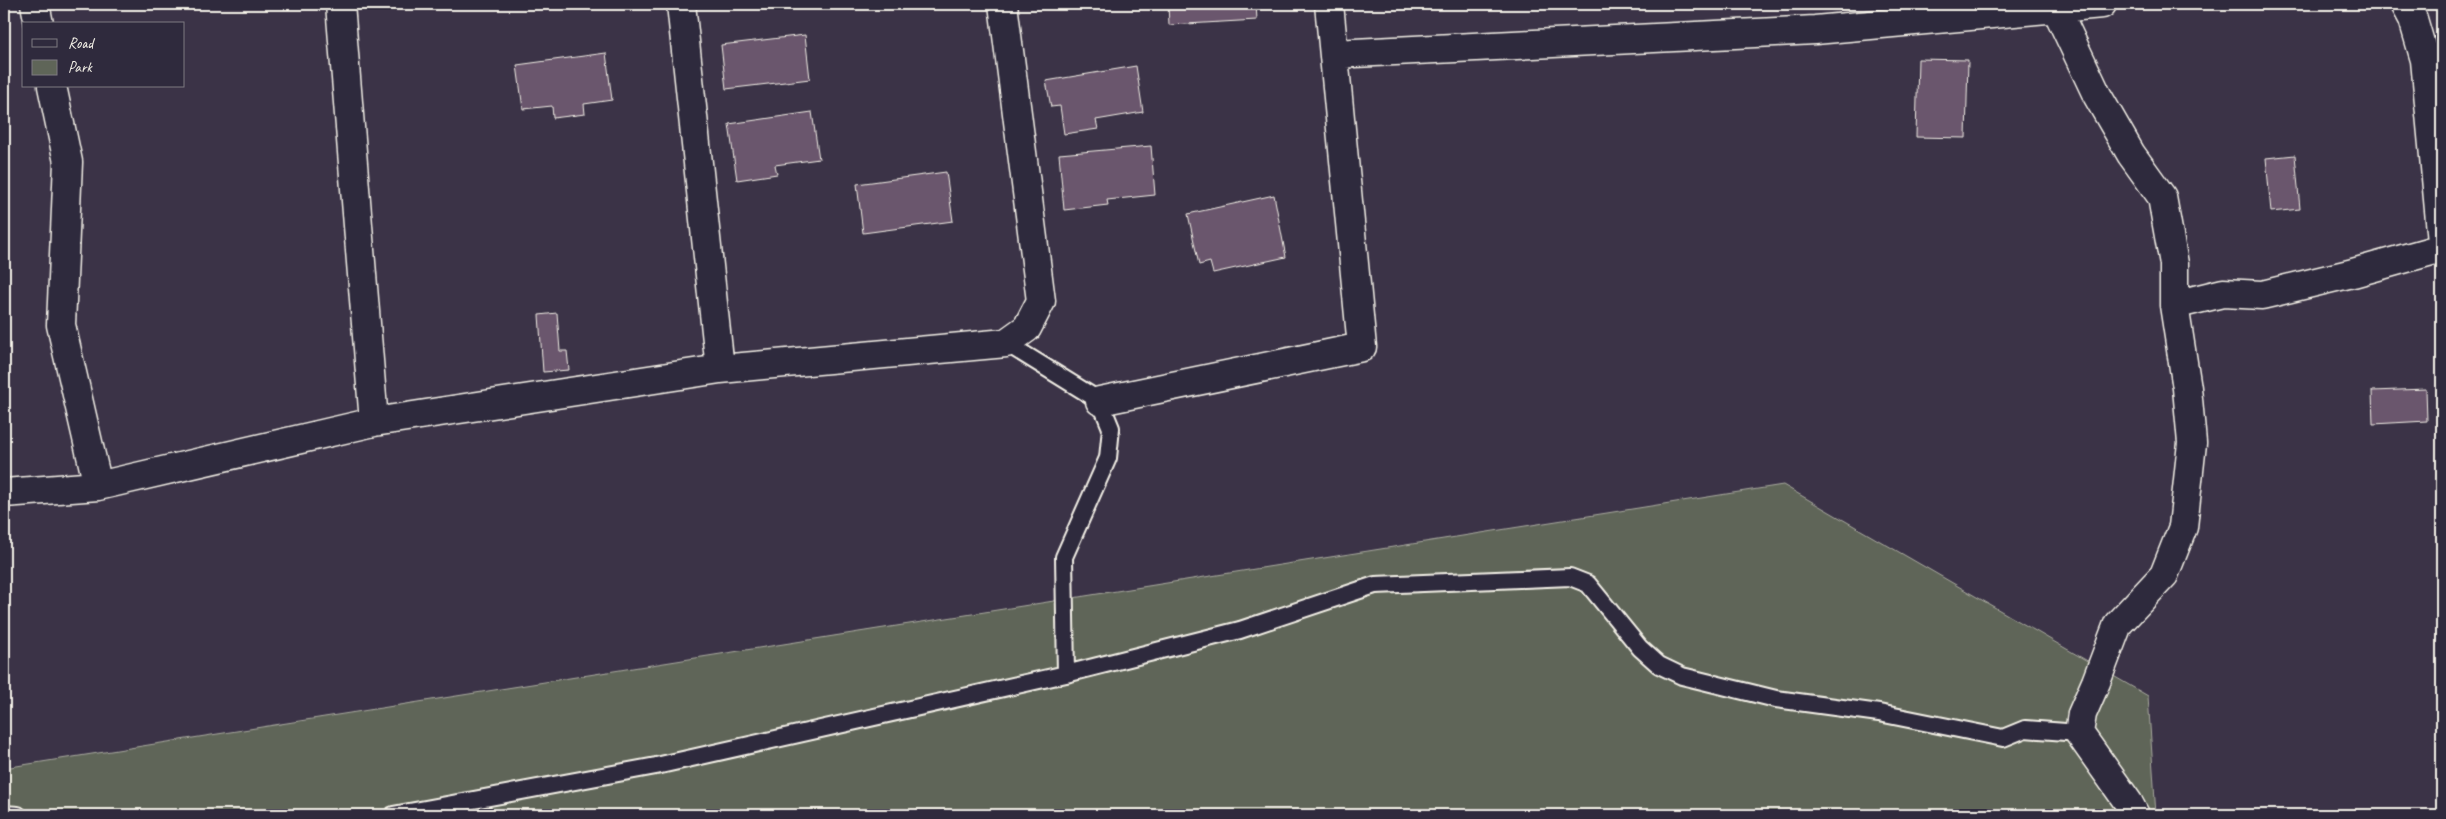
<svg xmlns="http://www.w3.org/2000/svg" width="2446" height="819" viewBox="0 0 2446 819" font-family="Caveat,sans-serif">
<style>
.green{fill:#5f6558;stroke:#aaaba0}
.building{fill:#6b566d;stroke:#f4f1e8}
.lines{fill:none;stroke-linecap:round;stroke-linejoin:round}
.lane-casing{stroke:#f4f1e8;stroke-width:20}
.street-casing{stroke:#f4f1e8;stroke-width:31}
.lane{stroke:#2f2a3d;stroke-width:16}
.street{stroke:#2f2a3d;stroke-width:28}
</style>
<rect width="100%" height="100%" fill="#3b3347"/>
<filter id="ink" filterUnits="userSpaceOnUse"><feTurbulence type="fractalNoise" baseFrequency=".02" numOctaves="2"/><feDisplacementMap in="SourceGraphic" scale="10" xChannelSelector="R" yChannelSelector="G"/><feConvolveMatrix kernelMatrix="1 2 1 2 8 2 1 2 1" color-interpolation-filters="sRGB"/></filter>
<g filter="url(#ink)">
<path class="green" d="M1783 485 2148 696 2156 815H4V768Z"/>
<path class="building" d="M1168 4H1256L1257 20 1169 25Z
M805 35 810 79 726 89 721 45Z
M606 53 612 100 584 104 585 114 553 118 552 106 523 109 517 65Z
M1918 59 1968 60 1966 138 1916 137Z
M1136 66 1143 112 1096 120 1098 129 1064 134 1060 106 1051 107 1046 81Z
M812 112 819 159 775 165 777 174 737 180 729 124Z
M1151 146 1155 195 1107 200 1108 205 1064 210 1059 154Z
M2295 155 2300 209 2271 212 2266 158Z
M946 172 953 221 863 233 857 184Z
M1274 195 1286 257 1213 273 1210 262 1199 265 1188 214Z
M557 313 560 351H567L569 370 543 372 539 315Z
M2426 389 2427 421 2373 424 2372 391Z"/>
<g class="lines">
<defs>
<path id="lane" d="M1006 343 1100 401 1111 428 1108 458 1064 557 1066 674
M4 814 18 815
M393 815 656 766 1066 674 1240 630 1375 585 1570 577 1588 584 1640 648 1659 665 1682 676 1776 699 1879 713 2003 738 2025 729 2079 733"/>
<path id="street" d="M35 4 39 24
M340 4 374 422
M2405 4 2413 19 2425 60 2442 242
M2056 8 2097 95 2131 154 2162 197 2174 264V305L2223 293 2262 295 2353 273 2442 248
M1334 54 1815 30 2102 4
M52 86 68 162 61 325 98 486
M720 369 1006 343 1027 328 1041 301 1003 4
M1100 401 1362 347 1329 4
M4 493 98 486 374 422 720 369 681 4
M2135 815 2128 802 2079 733 2082 714 2096 682 2118 624 2164 575 2183 527 2192 443 2187 388 2174 305"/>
</defs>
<use href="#lane" class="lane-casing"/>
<use href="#street" class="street-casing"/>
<use href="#lane" class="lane"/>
<use href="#street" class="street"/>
</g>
</g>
<rect width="2446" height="819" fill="none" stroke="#2f2a3d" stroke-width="20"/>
<rect x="10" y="10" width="2426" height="799" fill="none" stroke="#f4f1e8" stroke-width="2" filter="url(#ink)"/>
<rect x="22" y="22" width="162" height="65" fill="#2f2a3d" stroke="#7e7a81"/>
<rect x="32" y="39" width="25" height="8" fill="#2f2a3d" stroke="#7e7a81"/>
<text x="68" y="48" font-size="15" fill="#f4f1e8">Road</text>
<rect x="32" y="60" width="25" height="15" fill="#5f6558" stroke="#7e7a81"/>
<text x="68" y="72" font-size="15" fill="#f4f1e8">Park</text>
</svg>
